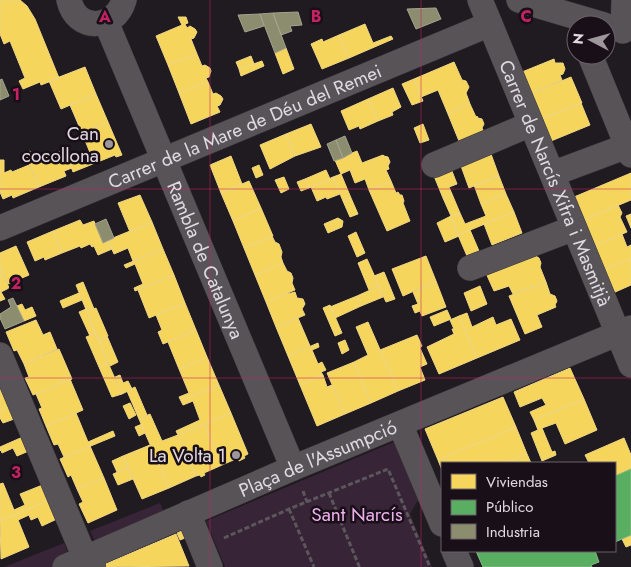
<svg xmlns="http://www.w3.org/2000/svg" width="631" height="567" viewBox="0 0 631 567" font-family="Jost,sans-serif">
<style>
.green{fill:#382437}
.homes{fill:#f6d55c;stroke:#efd684}
.public{fill:#5aae61;stroke:#82bb87}
.industry{fill:#8c8c6e;stroke:#a5a390}
.lines{fill:none;stroke-linecap:round;stroke-linejoin:round}
.minor-casing{stroke:#3c383c;stroke-width:26}
.path{stroke:#5c575c;stroke-width:3;stroke-dasharray:5 2.5;stroke-linecap:butt}
.minor{stroke:#585357;stroke-width:25}
.grid{fill:none;stroke:#c42262;stroke-width:1;stroke-opacity:0.55}
.poi-dot{fill:#9d969d;stroke:#190f19;stroke-width:2}
.labels{text-anchor:middle;stroke-width:5;stroke-linejoin:round;paint-order:stroke}
.street-label{font-size:19px;fill:#e0d9e0;stroke:#190f19}
.poi-label{font-size:19px;fill:#e0d9e0;stroke:#190f19;text-anchor:end}
.park-label{font-size:19px;fill:#eeb1ec;stroke:#190f19}
.grid-label{font-size:16px;text-anchor:middle;font-weight:bold;fill:#c42262;stroke:#190f19;stroke-width:5;stroke-linejoin:round;paint-order:stroke}
</style>
<rect width="100%" height="100%" fill="#201b20"/>
<path class="green" d="M394 442 418 500 410 514 432 567H225L206 521Z
M160 503 167 520 98 548 90 531Z
M64 543 71 560 54 567H4Z"/>
<path class="homes" d="M0 0H20L27 6 35 19 59 78 41 85 40 82 23 89 19 81 25 78 10 41 4 44 0 34Z
M178 17H186L188 23 185 24 187 28 190 26 195 29 197 32 194 38 191 39 197 54 168 65 156 36 182 25Z
M365 24 373 43 391 36 393 39 349 58 339 35Z
M339 35 349 58 322 69 311 44 322 39 323 42Z
M286 48 294 69 283 74 275 53Z
M197 54 202 66 205 65 210 68 211 71 209 77 206 78 208 82 179 93 168 65Z
M251 56 254 64 239 69 236 62Z
M554 59 555 63H563L565 69 563 74 560 75 562 80 530 94 522 72Z
M262 61 264 66 241 76 239 69Z
M454 62 462 80 466 81 469 87 466 93 470 104 448 114 438 90 421 97 414 79Z
M85 67 96 94 61 109 49 81Z
M571 77 582 103 541 119 530 94Z
M414 79 423 101 412 105 402 84Z
M208 82 213 94 216 93 221 96 223 99 220 105 217 106 220 112 191 124 179 93Z
M393 88 401 107 392 112 393 115 378 121 368 99Z
M96 94 108 122 82 133 70 105Z
M368 99 378 121 360 129 359 126 349 130 341 111Z
M581 103 590 125 551 141 541 119Z
M470 104 476 117 477 116 478 118 482 119 484 124 482 128 484 132 459 141 448 114Z
M108 122 122 155 116 157 115 155 73 172 70 164 91 155 82 133Z
M311 124 321 147 295 156 286 134Z
M423 124 429 140 420 143 414 128Z
M286 134 295 156 270 169 260 145Z
M64 150 72 168 64 171 66 176 39 187 25 154 30 151 35 162 46 158 45 156 55 151 56 153Z
M357 151 362 163 383 155 384 156 388 157 390 162 388 166 389 169 386 170 391 181 369 190 365 179 355 183 350 170 341 174 335 160Z
M491 154 499 176 469 188 461 166Z
M231 156 242 184 221 193 210 165Z
M0 160H4V173L11 170 12 172 29 165 39 187 13 198 12 195 3 199 0 192Z
M259 165 263 175 256 178 252 168Z
M450 166 457 184 449 187 452 194 443 198 432 171Z
M326 170 330 179 309 188 305 179Z
M631 173V200L583 220 574 197Z
M341 174 351 198 343 201 333 177Z
M499 176 506 194 481 204 474 185Z
M284 177 289 189 281 193 275 180Z
M333 177 340 194 327 199 326 197 317 201 311 187Z
M305 179 309 188 301 191 297 182Z
M249 181 261 208 233 221 221 193Z
M391 181 396 193 398 192 400 195H402L404 201 403 203 410 221 387 231 369 190Z
M452 194 460 213 451 216 443 198Z
M506 194 514 212 458 235 451 216 460 213 465 224 486 216 481 204Z
M140 195 152 222 130 232 118 203Z
M351 198 358 214 350 217 343 201Z
M618 205 622 213 620 217 627 232 594 246 583 220Z
M261 208 273 236 244 248 233 221Z
M514 212 522 233 492 245 484 224Z
M631 214V228L626 216Z
M451 216 459 236 445 242 437 223Z
M338 218 343 221 342 227 328 233 324 224Z
M80 220 83 225 94 221 103 243 108 240 112 249 98 255 94 246 92 247 90 244 81 248 80 246 62 253 53 231Z
M152 222 163 249 133 261 128 248 114 254 108 240Z
M470 230 479 251 467 256 458 235Z
M53 231 62 253 45 260 44 257 35 261 27 242Z
M356 232 365 253 357 257 348 236Z
M622 234 627 247 631 245V259L604 270 594 246Z
M272 236 275 242 279 244 282 252 281 257 283 263 255 275 244 248Z
M16 246 29 275 8 284 0 266V253Z
M163 249 174 275 135 291 134 288 143 284 135 264 126 268 124 265Z
M534 255 539 258 541 263 540 267 546 282 513 294 509 286 494 291 485 271Z
M426 256 436 281 403 296 392 269Z
M367 259 379 286 369 290 358 263Z
M631 259V285L613 293 604 270Z
M283 263 287 271 291 273 293 278 292 283 295 290 266 302 255 275Z
M0 266 9 288 1 292 5 299 0 301Z
M384 272 395 299 386 302 374 276Z
M174 275 185 303 149 318 138 290Z
M436 281 446 307 422 316 420 311 415 313 412 306 418 304 413 292Z
M83 282 94 309 87 312 76 285Z
M546 282 550 294 555 296 557 301 555 305 556 307 537 315 542 327 525 334 509 296Z
M379 286 383 297 361 306 357 296Z
M480 286 487 304 471 311 464 293Z
M295 292 297 298 303 299 305 304 302 309 305 315 276 327 266 302 288 293V294Z
M79 293 82 300 63 308 60 301Z
M357 296 361 306 335 318 330 307Z
M185 303 196 330 163 344 158 332 162 330 156 315Z
M22 304 25 310 32 307 36 316 24 321 17 306Z
M330 305 342 333 335 336 323 308Z
M96 308 108 336 98 340 87 312Z
M86 309 96 333 90 336 79 312Z
M447 310 451 319 434 326 430 317Z
M467 313 472 327 493 317 496 325 511 319 520 340 477 358 459 316Z
M459 316 477 358 439 374 427 347 454 334 452 329H454L450 320Z
M298 318 310 346 288 356 276 327Z
M36 320 43 335 50 332 57 349 24 364 17 350 14 351 6 332Z
M368 322 398 391 371 403 354 362 368 355 356 327Z
M196 330 207 357 179 369 168 342Z
M96 333 108 363 99 367 86 337Z
M417 335 422 346 420 348 427 364 420 367 425 380 398 391 380 350Z
M107 336 118 362 110 366 98 340Z
M345 340 349 350 342 354 338 343Z
M318 343 319 347 312 350 318 364 322 362 326 370 321 372 323 375 300 385 288 356Z
M59 349 72 379 33 395 25 378 29 377 24 364Z
M207 357 219 385 181 401 179 397 189 393 179 369Z
M354 362 371 403 345 414 327 373Z
M108 363 122 394 112 397 99 367Z
M570 368 584 399 534 420 530 412 546 405 542 398 520 407 514 392Z
M120 375 123 383 128 381 132 389 122 394 115 377Z
M323 375 327 387 332 385 345 414 317 426 300 385Z
M70 379 83 410 46 426 39 409 42 408 36 394Z
M219 385 231 413 178 435 176 431 200 420 193 401 183 405 181 401Z
M4 386 12 405 0 410V388Z
M135 387 147 415 139 419 127 391Z
M503 397 516 427 438 460 425 429Z
M584 399 597 430 565 444 556 423 542 428 552 452 555 451 556 455 542 461 531 433 538 430 534 420Z
M130 403 136 415 129 419 123 406Z
M12 405 17 418 3 423 0 418V410Z
M76 413 88 442 113 431 115 436 64 457 58 444 54 445 46 426Z
M231 413 248 454 244 456 245 458 239 461 238 458 222 465 204 424Z
M150 414 162 441 178 435 196 476 169 488 139 419Z
M142 424 145 433 139 436 135 427Z
M204 424 222 465 204 473 205 475 201 477 200 475 196 476 178 435Z
M516 427 527 454 505 463H442V470L438 460Z
M25 436 31 450 17 456 13 448 2 453 1 450 0 451V447Z
M624 438 631 455V469L615 476V463H589L585 455Z
M150 445 169 488 142 499 123 456Z
M90 446 104 478 77 489 71 475 68 477 60 459Z
M527 454 531 463H505Z
M123 456 128 468 117 472 112 461Z
M128 468 133 479 118 485 113 474Z
M104 478 117 510 88 523 79 504 83 502 77 489Z
M3 483 14 510 25 505 20 494 45 484 51 499 0 521V484Z
M51 499 59 518 42 526 38 517 31 520 29 515 18 520 29 547 1 559 0 521Z
M181 531 185 538 180 540 177 533Z
M176 534 189 566 104 567 103 565Z
M631 535V545L626 547 622 539Z"/>
<path class="public" d="M631 469V535L615 542V476Z
M476 551H595L599 562 591 565 592 567H483Z"/>
<path class="industry" d="M436 8 441 19 416 29 407 9Z
M298 12 302 25 290 26 292 31 281 35 273 13Z
M273 13 286 48 275 53 260 14Z
M260 14 264 26 245 32 238 15Z
M2 79 9 96 0 100V80Z
M345 136 352 153 343 158 336 140Z
M336 140 343 158 334 161 327 144Z
M106 219 114 238 103 243 95 224Z
M13 298 24 321 5 329 0 318V314L11 307 8 300Z"/>
<g class="lines">
<defs>
<g id="minor">
<path d="M69 0C76 32 115 31 124 0"/>
<path id="s1" d="M480 0 631 365"/>
<path d="M519 0 604 25"/>
<path id="s2" d="M106 22 293 468"/>
<path d="M623 31 624 0"/>
<path d="M590 55 631 155"/>
<path d="M434 165 531 124"/>
<path d="M552 174 627 146"/>
<path id="s3" d="M0 228 490 24"/>
<path d="M470 268 574 228"/>
<path d="M0 355 80 546 93 567"/>
<path d="M400 424 442 524"/>
<path d="M188 513 210 567"/>
<path d="M454 551 461 567"/>
<path id="s4" d="M65 567 293 468 631 328"/>
</g>
</defs>
<use href="#minor" class="minor-casing"/>
<path class="path" d="M303 491 307 502
M329 493 359 566 357 567
M289 509 314 567
M224 538 289 509 388 469 430 567"/>
<use href="#minor" class="minor"/>
</g>
<path class="grid" d="M210 0V567M421 0V567M0 189H631M0 378H631"/>
<g class="poi-dot">
<circle cx="109" cy="144" r="5"/>
<circle cx="236" cy="455" r="5"/>
</g>
<g class="labels">
<g class="street-label">
<text dy="7" stroke="none"><textPath href="#s3" startOffset="265">Carrer de la Mare de Déu del Remei</textPath></text>
<text dy="7" stroke="none"><textPath href="#s1" startOffset="198">Carrer de Narcís Xifra i Masmitjà</textPath></text>
<text dy="7" stroke="none"><textPath href="#s2" startOffset="258">Rambla de Catalunya</textPath></text>
<text dy="7" stroke="none"><textPath href="#s4" startOffset="275">Plaça de l'Assumpció</textPath></text>
</g>
<g class="poi-label">
<text x="99" y="140">Can<tspan x="99" dy="22">cocollona</tspan></text>
<text x="226" y="462">La Volta 1</text>
</g>
<g class="park-label">
<text x="357" y="521">Sant Narcís</text>
</g>
</g>
<g class="grid-label">
<text x="105" y="22">A</text>
<text x="316" y="22">B</text>
<text x="526" y="22">C</text>
<text x="16" y="100">1</text>
<text x="16" y="289">2</text>
<text x="16" y="478">3</text>
</g>
<rect x="441" y="462" width="175" height="90" fill="#190f19" stroke="#696069"/>
<rect x="451" y="474" width="25" height="15" fill="#f6d55c" stroke="#696069"/>
<text x="486" y="487" font-size="15" fill="#e0d9e0">Viviendas</text>
<rect x="451" y="500" width="25" height="15" fill="#5aae61" stroke="#696069"/>
<text x="486" y="512" font-size="15" fill="#e0d9e0">Público</text>
<rect x="451" y="524" width="25" height="15" fill="#8c8c6e" stroke="#696069"/>
<text x="486" y="537" font-size="15" fill="#e0d9e0">Industria</text>
<g transform="translate(591 40) rotate(276)"><circle r="24" fill="#190f19" stroke="#696069"/>
<path d="M0-4L9 19L0 12L-9 19Z" fill="#9d969d"/>
<text y="-8" font-size="14" font-weight="bold" text-anchor="middle" fill="#e0d9e0">N</text>
</g>
</svg>
